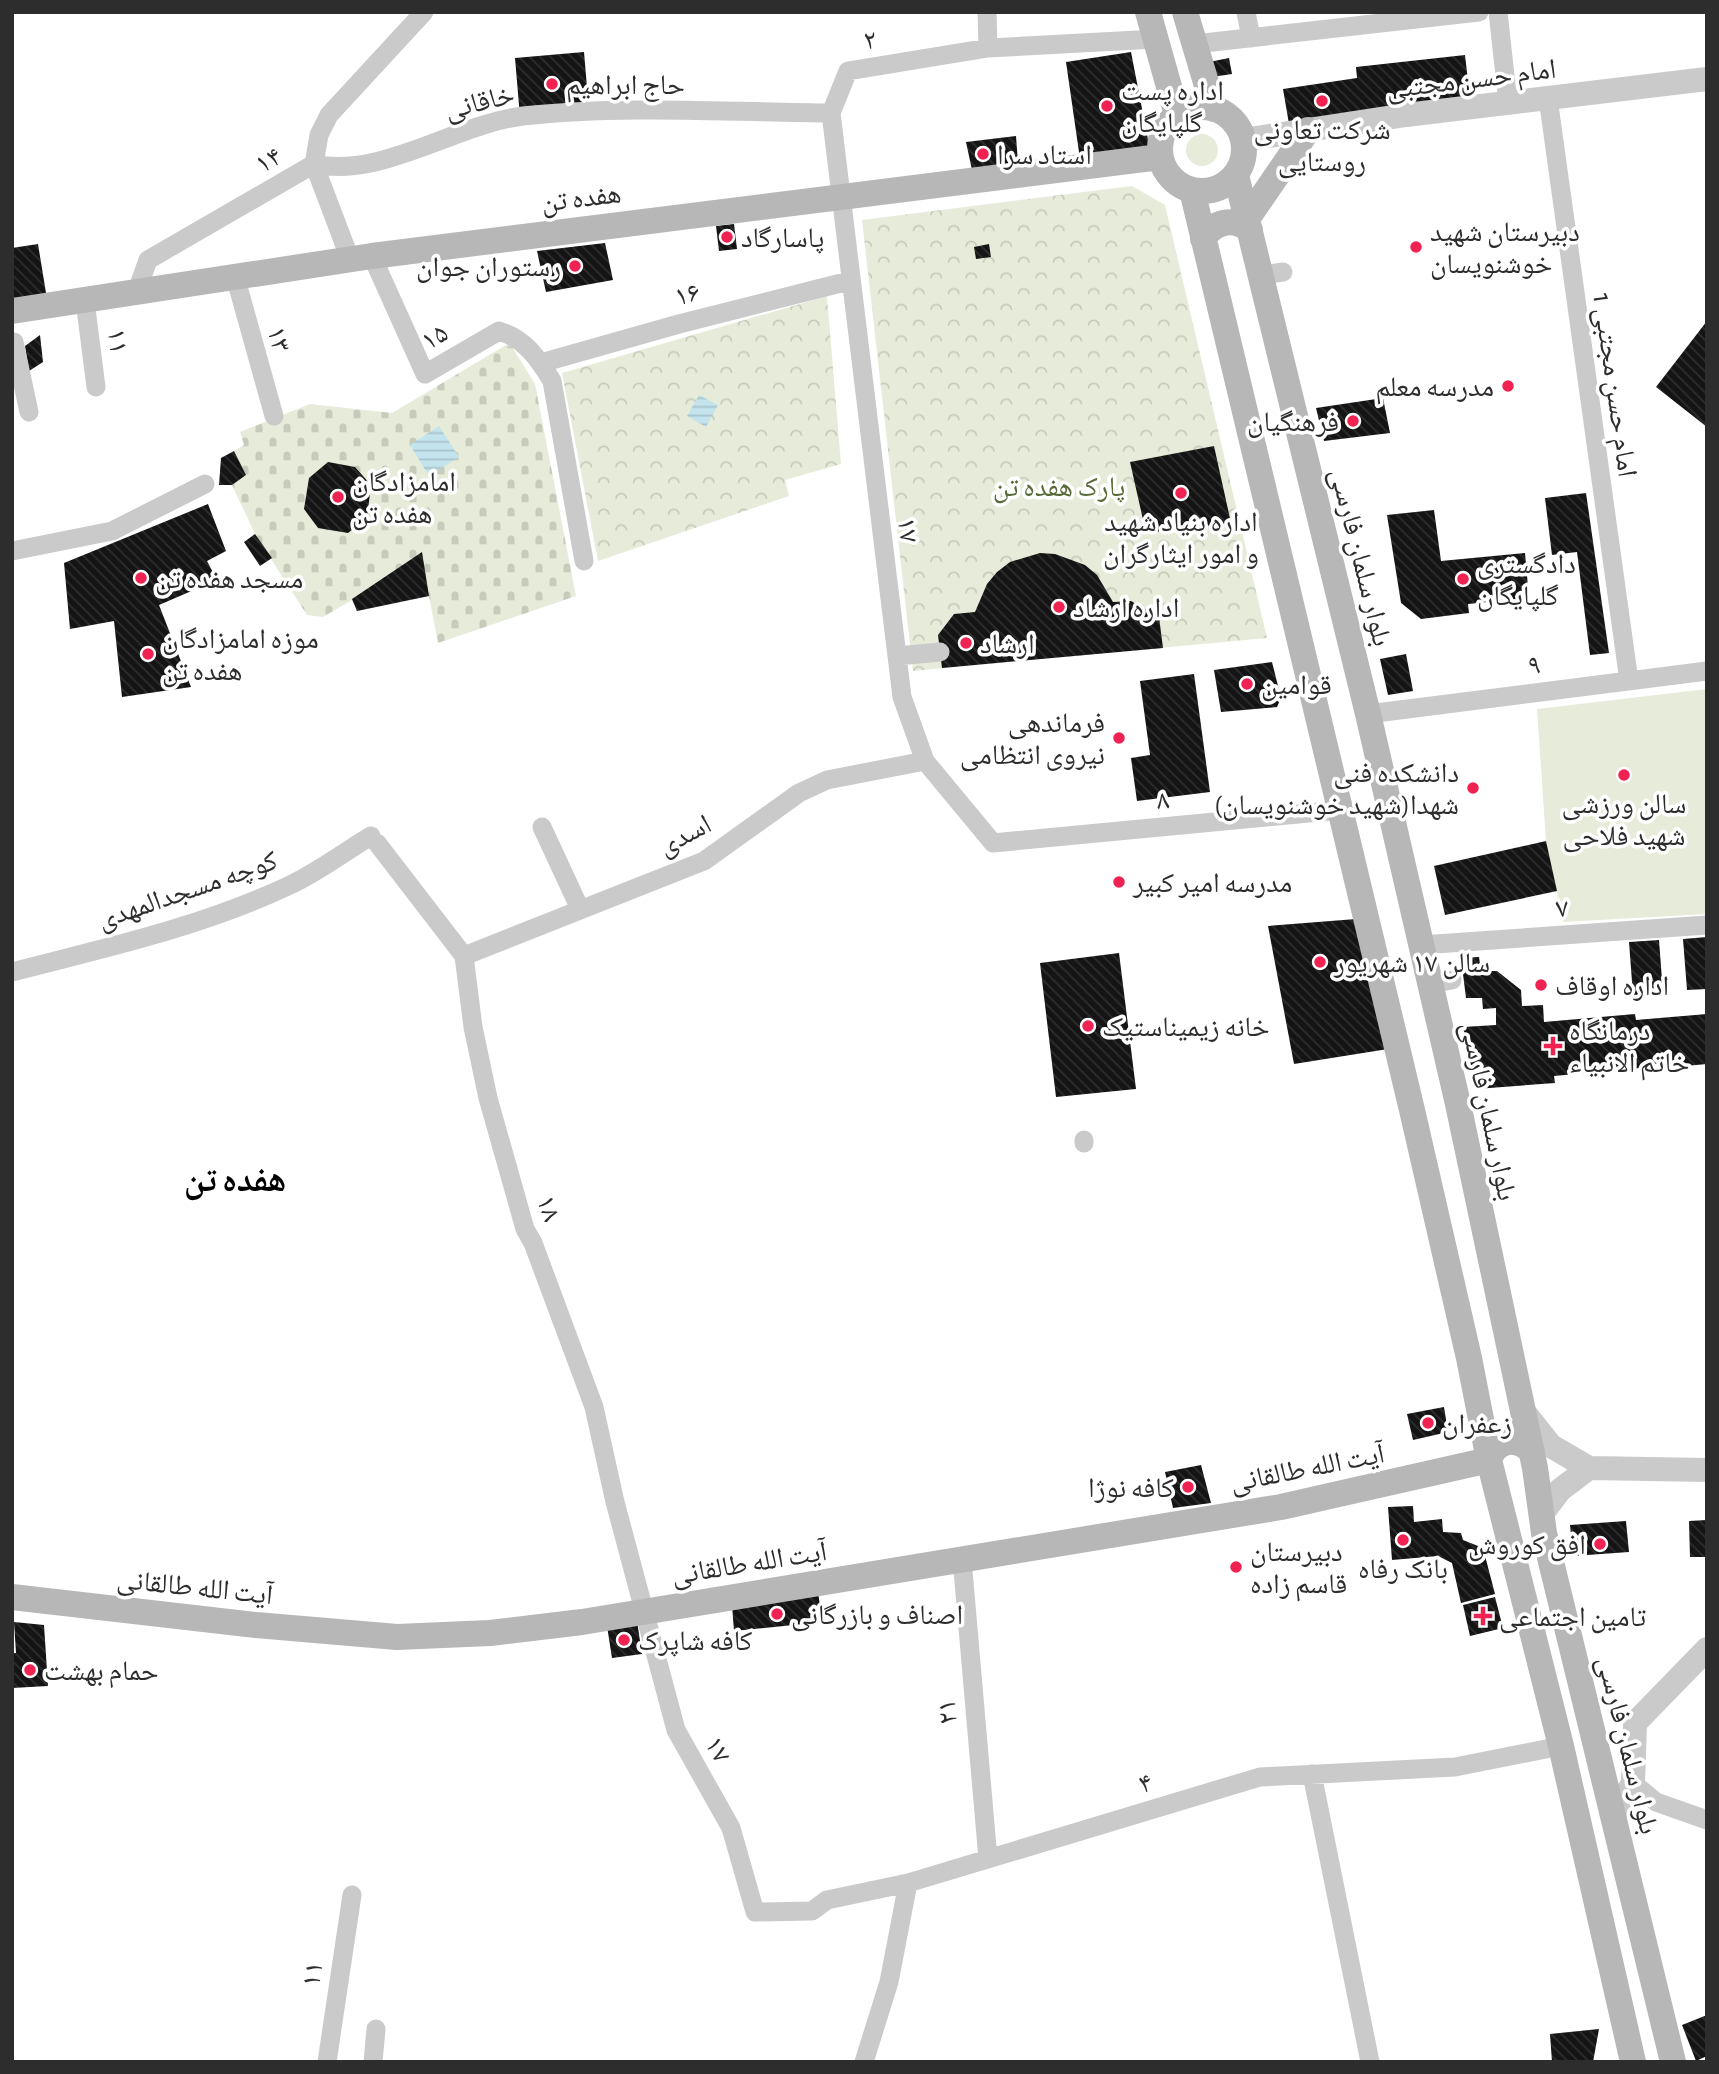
<svg xmlns="http://www.w3.org/2000/svg" width="1719" height="2074" viewBox="0 0 1719 2074" font-family="'Alegreya Sans','Noto Naskh Arabic',sans-serif">
<style>
.grass{fill:#e6ecd9}
.cemetery{fill:url(#cemetery-stones)}
.park{fill:url(#park-crowns)}
.water{fill:url(#water-rules)}
.building{fill:url(#building-back-hatch)}
.lines{fill:none;stroke-linecap:round;stroke-linejoin:round}
.minor{stroke:#cacaca;stroke-width:19}
.tertiary{stroke:#cacaca;stroke-width:24}
.secondary{stroke:#b7b7b7;stroke-width:26}
.poi-dot{fill:#f02251;stroke:#fff;stroke-width:2.5}
.labels{text-anchor:middle;stroke-width:7;stroke-linejoin:round;paint-order:stroke}
.street-label{font-size:28px;fill:#2d2d2d;stroke:#fff}
.poi-label{font-size:28px;fill:#2d2d2d;stroke:#fff;text-anchor:start}
.park-label{font-size:28px;fill:#576b38;stroke:#fff}
.district-label{font-size:35px;font-weight:bold;fill:#000;stroke:#fff}
</style>
<defs>
<pattern id="cemetery-stones" width="16" height="16" patternUnits="userSpaceOnUse" patternTransform="scale(1.75)"><rect width="16" height="16" fill="#e6ecd9"/><path d="M2 7V4a2 2 0 0 1 4 0v3zM10 15v-3a2 2 0 0 1 4 0v3z" fill="#c6cbbb"/></pattern>
<pattern id="park-crowns" width="20" height="18" patternUnits="userSpaceOnUse" patternTransform="scale(1.75)"><rect width="20" height="18" fill="#e6ecd9"/><path d="M2 6a3 3 0 1 1 6 0M12 15a3 3 0 1 1 6 0" fill="none" stroke="#c6cbbb"/></pattern>
<pattern id="water-rules" width="6" height="5" patternUnits="userSpaceOnUse" patternTransform="scale(1.75)"><rect width="6" height="5" fill="#c3e3ed"/><path d="M0 2.5h6" fill="none" stroke="#a8c3cc"/></pattern>
<pattern id="building-back-hatch" width="6" height="6" patternUnits="userSpaceOnUse" patternTransform="scale(1.75)"><rect width="6" height="6" fill="#141414"/><path d="M-1 5l2 2M0 0l6 6M5-1l2 2" fill="none" stroke="#2e2e2e"/></pattern>
</defs>
<rect width="100%" height="100%" fill="#fff"/>
<path class="grass" d="M1186 150a16 16 0 1 1 32 0a16 16 0 1 1-32 0Z
M1707 689V914L1563 922 1546 841 1537 709Z"/>
<path class="cemetery" d="M506 345 512 347 535 384 576 596 438 643 429 596 357 611 352 600 323 617 307 615 255 534 232 485 246 475 234 451 244 445 240 432 310 404 392 413Z"/>
<path class="park" d="M1132 186 1165 205 1267 638 913 671 862 220Z
M827 296 841 464 785 480 789 496 598 561 562 373Z"/>
<path class="water" d="M699 395 718 405 706 427 687 416Z
M439 426 459 457 429 476 410 445Z"/>
<path class="building" d="M584 52 589 111 520 117 515 58Z
M1131 52 1150 150 1080 159 1066 62Z
M1465 55 1470 98 1289 124 1283 89 1357 78 1356 67Z
M1229 58 1232 74 1212 77 1209 62Z
M1016 136 1018 163 972 170 966 142Z
M734 224 737 249 719 251 716 226Z
M605 243 613 280 546 292 537 251Z
M38 244 47 299 12 303V248Z
M989 244 991 257 976 259 974 247Z
M1707 321V427L1656 387Z
M40 335 43 362 29 371 25 346Z
M1383 398 1390 433 1324 441 1316 408Z
M1214 446 1231 523 1146 533 1130 462Z
M234 451 246 475 232 485H219L221 458Z
M328 462 355 467 371 485 367 518 348 533 318 528 304 509 309 478Z
M1586 493 1609 653 1590 655 1577 552 1552 555 1545 498Z
M208 504 226 551 207 561 217 580 159 605 191 687 122 697 114 621 70 629 64 563Z
M1434 510 1441 561 1525 553 1529 598 1468 604 1469 613 1421 619 1401 603 1387 515Z
M255 534 272 558 260 566 244 542Z
M422 552 429 596 357 611 352 599Z
M1040 553 1055 554 1085 565 1097 575 1113 602 1131 601 1159 617 1163 648 942 668 938 635 954 614 975 612 987 584 997 572 1010 562Z
M1406 654 1413 691 1388 695 1380 659Z
M1272 662 1281 698 1277 707 1221 712 1214 670Z
M1194 674 1210 792 1137 801 1131 758 1150 755 1140 681Z
M1546 841 1557 891 1445 915 1434 866Z
M1356 919 1388 1049 1294 1064 1268 926Z
M1707 937V989L1687 990 1683 939Z
M1659 940 1663 993 1633 995 1629 942Z
M1119 953 1136 1089 1056 1097 1040 963Z
M1479 957 1481 971H1497L1521 990 1522 1006 1543 1005 1544 1022 1635 1014 1636 1020 1707 1014V1064L1674 1067 1673 1062 1640 1065V1068L1554 1076 1555 1083 1476 1089 1463 1027 1496 1025V1008L1483 1009 1482 998H1466L1461 958Z
M1444 1407 1448 1432 1413 1440 1407 1414Z
M1201 1465 1211 1503 1173 1508 1165 1472Z
M1413 1506 1414 1522 1442 1519 1443 1532 1461 1533 1463 1540 1483 1548 1495 1594 1461 1603 1452 1563 1438 1556 1392 1560 1388 1507Z
M1707 1520V1557H1690L1689 1521Z
M1626 1521 1629 1552 1573 1556 1570 1525Z
M818 1591 822 1622 734 1631 732 1605Z
M1495 1597 1503 1628 1470 1636 1463 1605Z
M637 1621 642 1654 612 1658 607 1626Z
M14 1622 44 1625 48 1686 12 1688V1653H16Z
M1707 2015V2056L1696 2061 1682 2025Z
M1599 2029 1593 2062H1552L1550 2034Z"/>
<g class="lines">
<path class="minor" d="M987 12 988 48
M1246 12 1251 38
M1498 12 1508 103
M1156 39 988 48 848 71 831 113 902 697 925 761 993 843 1340 810
M1195 44 1479 12
M1548 98 1629 681
M314 164C381 179 456 124 523 116 625 105 729 112 831 113
M314 164 350 259
M372 256 425 374 499 331C525 339 538 358 552 381L584 561
M1261 275 1283 272
M235 276 274 416
M137 291 148 260 314 164 319 135 329 115 424 12
M85 301 96 387
M14 342 29 412
M541 363 679 324 849 281
M12 551 112 531 205 484
M897 656 940 652
M1368 714 1707 671
M542 827 580 909
M377 843 464 956 473 1027 488 1098 525 1229 533 1243 594 1407 615 1502 676 1730 731 1828 755 1912 812 1911 827 1900 908 1883 1260 1777 1455 1767 1561 1746
M1421 945 1707 925
M464 956 704 861 799 793 827 780 925 761
M12 972C105 948 201 927 288 886 317 873 344 852 371 836
M1430 984 1452 980
M1084 1140V1143
M962 1559 988 1859
M1312 1774 1370 2062
M1633 1783 1656 1802 1707 1820
M327 2062 352 1895
M373 2062 376 2029
M864 2062 889 1982 908 1883"/>
<path class="tertiary" d="M1243 140 1406 115 1707 79
M1524 1412 1551 1446 1589 1468 1707 1470
M1541 1515 1560 1490 1589 1468
M1614 1815 1633 1783 1635 1723 1707 1649"/>
<path class="secondary" d="M1148 12 1177 115
M1185 12 1214 109
M1160 149a42 42 0 1 1 84 0a42 42 0 1 1-84 0Z
M1236 175 1368 714 1458 1104 1535 1468 1544 1533 1673 2062
M1192 190 1412 1110 1469 1358 1489 1460 1561 1746 1633 2062
M1247 219 1308 130
M1203 239C1214 221 1233 217 1250 230
M12 311 372 256 1160 157
M12 1597 256 1625 397 1637 490 1633 582 1622 1281 1507 1489 1460C1496 1439 1517 1436 1532 1452"/>
</g>
<g class="poi-dot">
<circle cx="552" cy="84" r="7"/>
<circle cx="1322" cy="101" r="7"/>
<circle cx="1107" cy="106" r="7"/>
<circle cx="983" cy="154" r="7"/>
<circle cx="727" cy="237" r="7"/>
<circle cx="1416" cy="247" r="7"/>
<circle cx="575" cy="266" r="7"/>
<circle cx="1508" cy="386" r="7"/>
<circle cx="1353" cy="421" r="7"/>
<circle cx="1181" cy="493" r="7"/>
<circle cx="338" cy="497" r="7"/>
<circle cx="141" cy="578" r="7"/>
<circle cx="1463" cy="579" r="7"/>
<circle cx="1059" cy="607" r="7"/>
<circle cx="966" cy="643" r="7"/>
<circle cx="148" cy="654" r="7"/>
<circle cx="1247" cy="684" r="7"/>
<circle cx="1119" cy="738" r="7"/>
<circle cx="1624" cy="775" r="7"/>
<circle cx="1473" cy="788" r="7"/>
<circle cx="1119" cy="882" r="7"/>
<circle cx="1320" cy="962" r="7"/>
<circle cx="1541" cy="985" r="7"/>
<circle cx="1088" cy="1026" r="7"/>
<path d="M1549.5 1035.5h7v7h7v7h-7v7h-7v-7h-7v-7h7z"/>
<circle cx="1428" cy="1423" r="7"/>
<circle cx="1188" cy="1487" r="7"/>
<circle cx="1403" cy="1540" r="7"/>
<circle cx="1600" cy="1544" r="7"/>
<circle cx="1236" cy="1567" r="7"/>
<circle cx="777" cy="1614" r="7"/>
<path d="M1479.5 1605.5h7v7h7v7h-7v7h-7v-7h-7v-7h7z"/>
<circle cx="624" cy="1640" r="7"/>
<circle cx="30" cy="1670" r="7"/>
</g>
<g class="labels">
<g class="street-label">
<text transform="translate(870 39) rotate(-9)" y="10">۲</text>
<text transform="translate(1471 78) rotate(-7)" y="10">امام حسن مجتبی</text>
<text transform="translate(479 101) rotate(-14)" y="10">خاقانی</text>
<text transform="translate(268 159) rotate(-30)" y="10">۱۴</text>
<text transform="translate(581 197) rotate(-7)" y="10">هفده تن</text>
<text transform="translate(687 293) rotate(-15)" y="10">۱۶</text>
<text transform="translate(434 336) rotate(-31)" y="10">۱۵</text>
<text transform="translate(280 339) rotate(75)" y="10">۱۳</text>
<text transform="translate(119 341) rotate(83)" y="10">۱۱</text>
<text transform="translate(1616 385) rotate(82)" y="10">امام حسن مجتبی 1</text>
<text transform="translate(909 530) rotate(83)" y="10">۱۷</text>
<text transform="translate(1362 557) rotate(76)" y="10">بلوار سلمان فارسی</text>
<text transform="translate(1534 664) rotate(-7)" y="10">۹</text>
<text transform="translate(1163 799) rotate(-5)" y="10">۸</text>
<text transform="translate(684 834) rotate(-28)" y="10">اسدی</text>
<text transform="translate(187 889) rotate(-19)" y="10">کوچه مسجدالمهدی</text>
<text transform="translate(1562 907) rotate(-4)" y="10">۷</text>
<text transform="translate(1490 1111) rotate(78)" y="10">بلوار سلمان فارسی</text>
<text transform="translate(550 1208) rotate(70)" y="10">۱۸</text>
<text transform="translate(1307 1467) rotate(-11)" y="10">آیت الله طالقانی</text>
<text transform="translate(749 1562) rotate(-9)" y="10">آیت الله طالقانی</text>
<text transform="translate(195 1586) rotate(6)" y="10">آیت الله طالقانی</text>
<text transform="translate(946 1712) rotate(-95)" y="10">۲۱</text>
<text transform="translate(1629 1745) rotate(76)" y="10">بلوار سلمان فارسی</text>
<text transform="translate(719 1749) rotate(60)" y="10">۱۷</text>
<text transform="translate(1145 1782) rotate(-17)" y="10">۴</text>
<text transform="translate(311 1974) rotate(-81)" y="10">۱۱</text>
</g>
<g class="poi-label">
<text x="566" y="94">حاج ابراهیم</text>
<text x="1121" y="100">اداره پست<tspan x="1121" dy="32">گلپایگان</tspan></text>
<text x="1322" y="139" text-anchor="middle">شرکت تعاونی<tspan x="1322" dy="32">روستایی</tspan></text>
<text x="997" y="164">استاد سرا</text>
<text x="1430" y="241">دبیرستان شهید<tspan x="1430" dy="32">خوشنویسان</tspan></text>
<text x="741" y="247">پاسارگاد</text>
<text x="561" y="276" text-anchor="end">رستوران جوان</text>
<text x="1494" y="396" text-anchor="end">مدرسه معلم</text>
<text x="1339" y="431" text-anchor="end">فرهنگیان</text>
<text x="352" y="491">امامزادگان<tspan x="352" dy="32">هفده تن</tspan></text>
<text x="1181" y="531" text-anchor="middle">اداره بنیاد شهید<tspan x="1181" dy="32">و امور ایثارگران</tspan></text>
<text x="1477" y="573">دادگستری<tspan x="1477" dy="32">گلپایگان</tspan></text>
<text x="155" y="588">مسجد هفده تن</text>
<text x="1073" y="617">اداره ارشاد</text>
<text x="162" y="648">موزه امامزادگان<tspan x="162" dy="32">هفده تن</tspan></text>
<text x="980" y="653">ارشاد</text>
<text x="1261" y="694">قوامین</text>
<text x="1105" y="732" text-anchor="end">فرماندهی<tspan x="1105" dy="32">نیروی انتظامی</tspan></text>
<text x="1459" y="782" text-anchor="end">دانشکده فنی<tspan x="1459" dy="32">شهدا(شهید خوشنویسان)</tspan></text>
<text x="1624" y="813" text-anchor="middle">سالن ورزشی<tspan x="1624" dy="32">شهید فلاحی</tspan></text>
<text x="1133" y="892">مدرسه امیر کبیر</text>
<text x="1334" y="972">سالن ۱۷ شهریور</text>
<text x="1555" y="995">اداره اوقاف</text>
<text x="1102" y="1036">خانه زیمیناستیک</text>
<text x="1569" y="1040">درمانگاه<tspan x="1569" dy="32">خاتم الانبیاء</tspan></text>
<text x="1442" y="1433">زعفران</text>
<text x="1174" y="1497" text-anchor="end">کافه نوژا</text>
<text x="1586" y="1554" text-anchor="end">افق کوروش</text>
<text x="1250" y="1561">دبیرستان<tspan x="1250" dy="32">قاسم زاده</tspan></text>
<text x="1403" y="1578" text-anchor="middle">بانک رفاه</text>
<text x="791" y="1624">اصناف و بازرگانی</text>
<text x="1499" y="1626">تامین اجتماعی</text>
<text x="638" y="1650">کافه شاپرک</text>
<text x="44" y="1680">حمام بهشت</text>
</g>
<g class="park-label">
<text x="1059" y="496">پارک هفده تن</text>
</g>
<g class="district-label">
<text x="235" y="1191">هفده تن</text>
</g>
</g>
<rect width="1719" height="2074" fill="none" stroke="#2d2d2d" stroke-width="28"/>
</svg>
